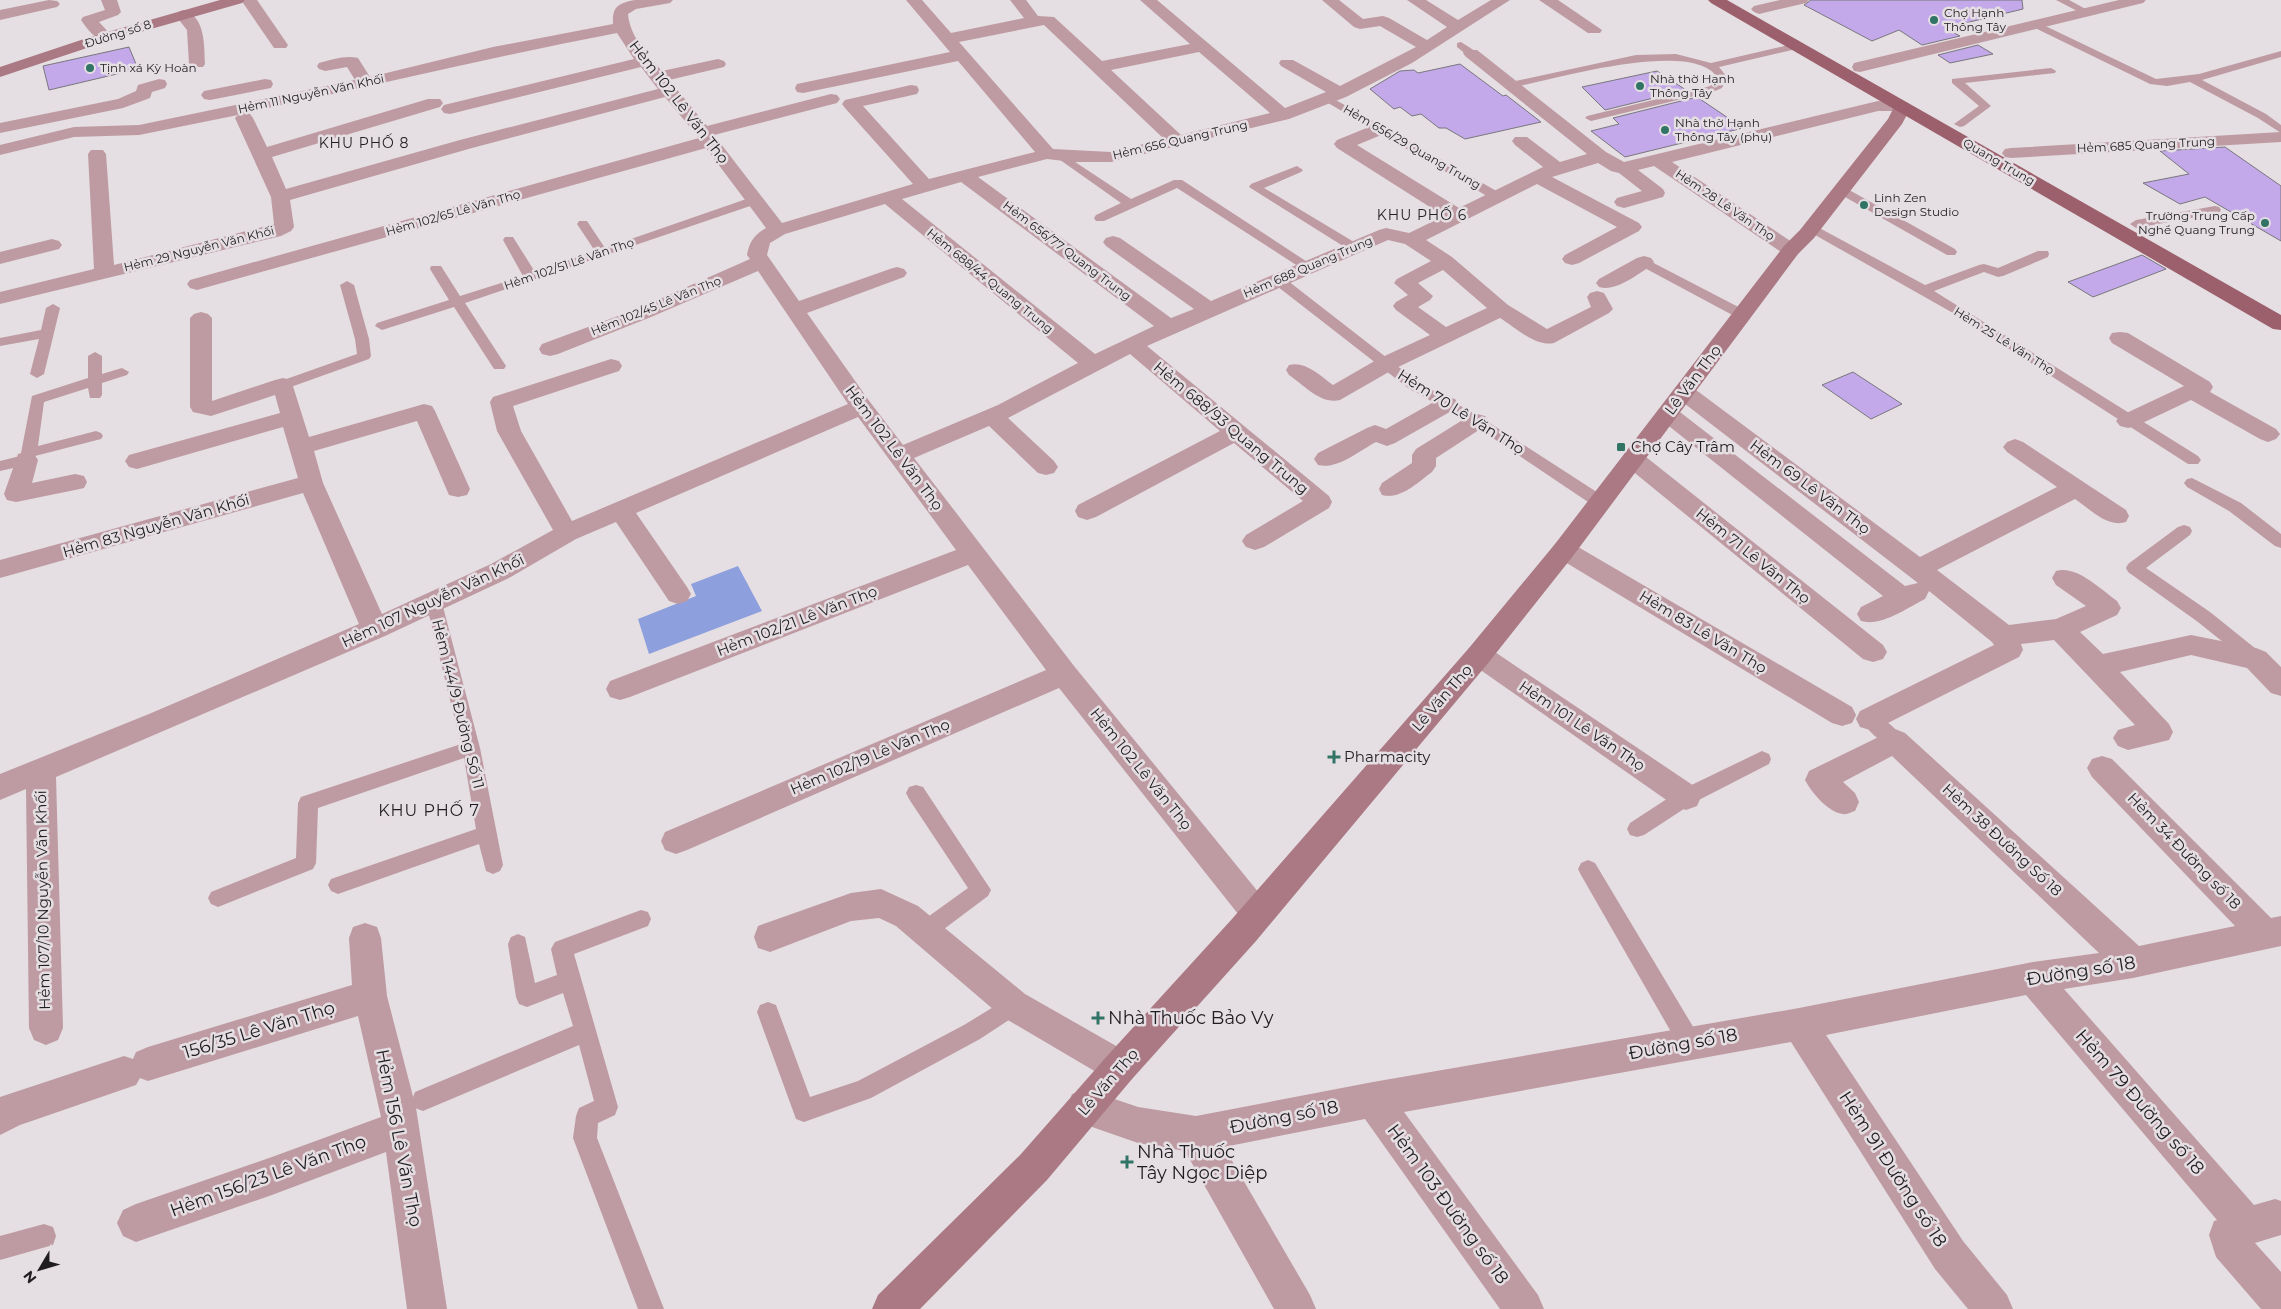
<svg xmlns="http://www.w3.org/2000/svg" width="2281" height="1309" viewBox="0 0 2281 1309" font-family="Montserrat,sans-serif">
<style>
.water{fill:#8d9fdd}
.building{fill:#c3a9e9;stroke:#79777d}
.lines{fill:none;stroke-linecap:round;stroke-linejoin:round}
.lane{fill:#be9ba2;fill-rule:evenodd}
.street{fill:#be9ba2;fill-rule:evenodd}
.secondary{fill:#aa7983;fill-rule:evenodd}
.primary{fill:#9c606d;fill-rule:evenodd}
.poi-dot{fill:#317466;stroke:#e5dee3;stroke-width:2}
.labels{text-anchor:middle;stroke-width:5;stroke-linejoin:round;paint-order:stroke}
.far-poi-label{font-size:12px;fill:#1f1d1f;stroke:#e5dee3;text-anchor:start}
.far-street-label{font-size:12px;fill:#1f1d1f;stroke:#e5dee3}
.far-neighbourhood-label{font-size:14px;letter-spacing:1px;fill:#1f1d1f;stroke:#e5dee3}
.street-label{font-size:15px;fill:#1f1d1f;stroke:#e5dee3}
.poi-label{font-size:15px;fill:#1f1d1f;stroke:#e5dee3;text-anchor:start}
.neighbourhood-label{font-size:16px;letter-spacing:1px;fill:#1f1d1f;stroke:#e5dee3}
.near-street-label{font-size:18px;fill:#1f1d1f;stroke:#e5dee3}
.near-poi-label{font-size:18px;fill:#1f1d1f;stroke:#e5dee3;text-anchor:start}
</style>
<rect width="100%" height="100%" fill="#e5dee3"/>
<path class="water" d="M738 566 762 611 649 654 638 619 696 596 691 584Z"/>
<path class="building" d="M1811 0H2022L2023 9 1945 28 1960 36 1922 45 1899 30 1872 41 1804 5Z
M1978 45 1993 54 1950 63 1938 55Z
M129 47 138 69 49 90 43 66Z
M1460 64 1503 96 1506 95 1541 122 1465 139 1446 128H1439L1421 114 1412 116 1400 107 1394 109 1370 89 1400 71 1414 70 1418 73Z
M1657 71 1686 90 1605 110 1582 87Z
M1697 97 1743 128 1625 157 1591 131 1619 124 1613 118Z
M2225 147 2281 186V241L2205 197 2180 204 2143 183 2189 174 2160 151Z
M2142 255 2166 269 2093 297 2068 282Z
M1853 372 1902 404 1871 419 1822 385Z"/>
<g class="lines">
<path class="lane" d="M2056 0H2069L2093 13 2088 16 2085 15Z
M2037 22 2156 79 2199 74 2281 51V57L2202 80 2266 114 2281 125V133L2258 118 2190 82 2167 86 2150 84 2033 27 2032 25Z
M1461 42 1475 51V55H1467L1457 47V43Z
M1797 43 1802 46 1801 48 1719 67 1727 77 1722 88 1715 91 1591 121 1585 118 1587 116 1707 87 1714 84 1717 77C1692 38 1550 80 1511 88L1506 85 1511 82 1636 55 1676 54 1711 63Z
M2051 68 2056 71 2055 73 1965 83 1991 106 1964 126 1960 127 1954 124 1979 106 1952 83V79Z
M1327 95 1500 193 1502 196 1500 199H1492L1323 100V96Z
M1060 152 1131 199 1174 180H1182L1315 267 1314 270H1304L1177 188 1104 221H1096L1094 218 1096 215 1121 203 1056 157 1054 155Z
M1297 166 1303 170 1301 172 1264 188 1359 245 1361 248 1359 251H1351L1249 187 1251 184Z
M1842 186 1955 249 1957 252 1955 255H1947L1838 193 1836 190 1838 187Z
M755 196 761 200 759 203 465 303 506 366 504 369H494L454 307 382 330 375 326 377 323 449 300 430 269 431 266H441L460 296 523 276 503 240 505 237H513L535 272 595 251 577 224 579 221H587L605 248Z
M2215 206 2219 207 2221 210 2219 213 2136 228 2130 224 2136 220Z
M1812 224 1925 285 1979 265 1984 264 1998 268 2038 251H2048L2049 254 2048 257 2003 276 1998 277 1984 272 1934 291 2198 456 2201 460 2198 464H2188L1953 313 1808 231 1806 228Z
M1644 258 1748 312 1750 315 1743 319 1738 318 1639 265 1638 262Z
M1278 276 1283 277 1418 382 1482 418 1606 498 1608 502 1606 506H1594L1472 424 1408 388 1273 283 1271 280 1273 277Z
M347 281 354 285 369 339 371 356 369 359 288 388H278L276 385 278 382 357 354 355 339 340 285Z
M53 304 60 308 44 374 37 378 30 374 39 339 0 346V338L41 330 46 308Z
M95 352 102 356V374L122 368 129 372 127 375 102 383V395L100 398H90L88 388 44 402 38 446 96 431 101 433 103 436 101 439 35 456 31 464 0 471V461L20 456 21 453 32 396 88 378V356Z
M2192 478 2241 503 2281 534V548L2275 546 2229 511 2187 487 2184 483 2187 479Z
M2184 525 2190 527 2192 531 2190 535 2146 568 2210 612 2261 653 2264 658 2261 663 2255 665 2249 663 2198 622 2128 572 2126 568 2128 564 2178 527Z
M434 597 440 599 442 603 480 748 503 865 500 871 493 874 486 871 479 844 338 894 331 891 328 885 331 879 476 829 464 758 318 808 316 863 313 869 218 907 211 904 208 898 211 892 296 858 298 803 301 797 461 744 426 603 428 599Z
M1870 712C1882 716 1899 730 1904 741L1902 746C1888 751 1867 731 1861 719L1864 714Z
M1762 751 1769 754 1771 759 1769 764 1693 803 1644 835 1637 837 1630 835 1627 829 1630 823 1679 791Z
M916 785 923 787 991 890 988 896 932 938 925 940 918 938 915 931 918 924 968 888 909 799 906 793 909 787Z
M1588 860 1595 863 1698 1035 1701 1043 1698 1051 1690 1054 1682 1051 1581 875 1578 869 1581 863Z
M641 910 648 912 651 919 648 926 574 954 618 1107 615 1115 598 1123 597 1138 664 1309H638L573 1138 576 1116 579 1108 594 1101 579 1045 423 1111 415 1108 412 1100 415 1092 573 1026 563 993 527 1007 519 1004 516 997 508 944 511 937 518 934 525 937 535 983 557 975 551 949 555 942Z
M1013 995 1021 998 1024 1005 1021 1012 980 1039 871 1098 804 1122 796 1119 757 1012 760 1005 768 1002 776 1005 810 1097 858 1081 964 1025Z
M44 1224 53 1227 56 1236 53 1245 0 1260V1236Z"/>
<path class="street" d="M49 0 57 1 60 4 57 7 0 20V10Z
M101 0H117L121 12 118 15 99 22 113 37 111 40C98 44 88 30 81 20L83 17 105 10Z
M241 0H257L288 45 286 48H274Z
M635 0H673L670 3 636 9 628 14C630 37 647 54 662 71L718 59 724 61 726 64 724 67 669 80 707 126 831 94 837 95 840 99 837 103 714 135 782 223 913 184 845 108 842 104 845 100 911 85 917 86 919 90 917 94 863 106 929 179 1035 152 958 61 803 93 797 92 795 88 797 84 950 52 906 0H922L951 33 1024 18 1010 0H1026L1038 16 1054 17 1102 61 1190 44 1140 0H1157L1285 108 1326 92 1281 66 1279 63 1281 60H1293L1340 86 1416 47 1380 26 1360 29 1354 27 1322 0H1339L1363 19 1383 16 1389 18 1427 40 1447 27 1407 0H1426L1458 20 1491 0H1510L1412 63 1346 97 1289 119 1111 162H1073L1047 159 978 177 1171 318 1194 309 1106 246 1103 242 1106 238 1113 236 1120 238 1211 301 1379 230 1386 228 1409 233 1444 216 1337 148 1334 144 1337 140 1374 125H1386L1389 129 1386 133 1357 145 1459 208 1543 167 1515 145 1512 141 1515 137H1527L1560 162 1587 154 1465 56 1463 53 1465 50H1477L1606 152 1624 162 1878 101 1908 103 1911 107 1908 111H1878L1672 162 1798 246 1801 250 1798 254 1791 256 1784 254 1654 166 1638 170 1663 189 1665 193 1663 197 1624 208 1617 206 1614 202 1617 198 1642 191 1619 173 1611 171 1598 163 1552 177 1639 223 1642 227 1639 231 1579 263 1572 265 1565 263 1562 259 1565 255 1617 227 1537 184 1426 240 1452 257 1508 305 1547 329 1591 307 1587 297 1590 293 1597 291 1604 293 1613 309 1609 313 1554 343C1535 347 1515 327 1500 318L1394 369 1340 400C1321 405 1304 385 1289 375L1286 370 1289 365C1306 361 1320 376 1333 385L1378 359 1430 335 1396 310 1393 306 1396 302 1408 295 1394 283 1397 279 1431 261 1405 244 1388 240 1147 346 1329 496 1332 502 1329 508 1264 547 1255 550 1246 547 1242 541 1246 535 1303 501 1234 443 1096 517 1087 520 1078 517 1075 511 1078 505 1220 431 1130 354 1008 418 1054 461 1058 467 1054 473 1046 475 1038 473 989 426 914 458 1074 666 1268 904 1273 914 1268 924 1257 929 1246 924 1059 688 687 850 676 854 665 850 661 841 665 832 1046 670 968 565 630 697 620 700 610 697 606 689 610 681 956 550 858 417 636 513 687 587 691 594 687 601 678 604 669 601 616 522 576 539 509 578 385 636 56 777 63 1028 58 1040 46 1045 34 1040 29 1028 26 789 0 800V774L149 714 359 624 303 493 0 578V560L298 478 283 427 137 469 129 467 125 461 129 455 280 413 275 395 211 416 193 412 190 407V318L194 314 201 312 208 314 212 318V401L275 380 283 378 291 380 309 437 424 404 432 406 435 411 470 489 467 495 458 497 449 495 417 421 314 451 323 483 382 614 491 564 553 530 497 431 490 402 493 397 611 359 619 361 622 366 619 371 513 406 521 431 572 521 848 404 758 271 651 317 558 354 550 356 542 354 539 349 542 344 637 309 750 259 747 255C749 242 755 234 766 228L706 148 204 288 197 290 190 288 187 284 190 280 699 138 665 97 472 148 290 200 294 227 291 231 281 236 0 304V292L94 269 88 154 91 150H103L106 154 114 265 274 224 271 197 235 118 238 115 139 135 74 137 0 155V145L74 127 139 125 355 80 347 67 325 71 319 69 317 66 319 63C331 60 346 55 358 58L370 77 493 47 613 24C612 7 618 3 635 0ZM1044 25 1164 139 1111 152 1053 149 959 42ZM617 33 634 59 444 105 441 109 444 113 450 114 641 67 658 89 460 140 286 189 272 157 440 107 443 103 440 99H428L267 147 253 118 250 114 245 113C369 87 492 57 617 33ZM1199 52 1270 113 1181 135 1111 70ZM961 182 1154 326 1095 354 902 199ZM885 204 1078 363 998 405 903 445 870 402 807 313 904 277 907 273 904 269 897 267 890 269 799 301 767 255 770 243 785 234ZM1443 270 1487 308 1446 327 1418 307 1430 300 1433 296 1418 283Z
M1539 0H1558L1602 30 1600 33H1588Z
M1780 0H1809L1806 3 1759 14 1754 12 1751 9 1754 6Z
M2119 0H2146L2143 3 1860 72 1854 71 1852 67 1854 63Z
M183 10C206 16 204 46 205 64L203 67H191L189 64 187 30 175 15 178 12Z
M159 79 165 80 167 84 165 88 152 92 150 98 123 108 0 133V123L118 99 136 91 138 85Z
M265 79 271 80 273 84 271 88 210 100 204 99 201 95 204 91Z
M2281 132V142L2011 158 2005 157 2002 153 2005 149 2011 148Z
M52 239 59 241 62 245 59 249 0 264V252Z
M1644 256 1651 258 1654 262 1651 266C1636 275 1616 292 1599 287L1596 283 1599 279 1637 258Z
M2120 332 2128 333 2210 382 2213 387 2210 392 2276 429 2280 434 2276 439 2268 442 2260 439 2191 400 2136 426 2128 428 2120 426 2116 421 2120 416 2184 386 2112 343 2109 338 2112 333Z
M1684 385 1692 387 1920 557 2057 487 2007 452 2003 447 2007 442 2015 439 2023 442 2126 510 2129 516 2126 522C2107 528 2090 509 2075 499L1937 570 2009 625 2056 619 2086 606 2056 585 2052 578 2056 571C2077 565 2100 589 2117 601L2121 608 2117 615 2080 632 2103 654 2191 635 2256 648 2266 652 2281 667V696L2271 693 2247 668 2191 655 2120 672 2169 724 2173 732 2169 740 2128 750 2118 746 2113 738 2118 730 2135 725 2054 640 2021 644 2023 650 2019 657 1880 727 1870 730 1860 727 1856 719 1860 711 1994 645 1992 642 1929 591 1925 599C1907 608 1881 627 1861 621L1857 614 1861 607 1883 596 1660 419 1656 414 1660 409 1668 407 1676 409 1905 586 1918 583 1676 397 1673 392 1676 387Z
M1447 397 1455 399 1458 404 1455 409 1395 443 1387 446 1376 442C1359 451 1337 470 1318 465L1314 459 1318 453 1367 428 1375 425 1386 429 1439 399Z
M1477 414 1485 416 1489 421 1485 426 1436 458V466L1432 472C1418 482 1401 500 1382 495L1379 489 1382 483 1412 463V455L1416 449 1469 416Z
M1633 451 1641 453 1883 645 1887 652 1883 659 1873 662 1863 659 1625 465 1621 459 1625 453Z
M26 452 34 454 38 460 32 483 75 474 84 476 87 482 84 488 75 490 16 502 7 500 4 494 18 454Z
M1564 541 1573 544 1852 707 1856 715 1852 723 1842 726 1832 723 1555 556 1551 550 1555 544Z
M1479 644 1489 648 1697 788 1701 797 1697 806 1686 810 1675 806 1469 662 1465 655 1469 648Z
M1895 729 1905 733 2139 946 2235 926 2092 777 2087 768 2092 759 2102 756 2112 759 2271 918 2281 916V946L2133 978 2064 989 2254 1205 2275 1199 2281 1201V1235L2255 1243 2281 1272V1309H2261L2216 1257 2209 1235 2214 1221 2217 1220 2026 995 1826 1035 1963 1241 2007 1295 2013 1309H1968L1935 1269 1791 1042 1404 1112 1538 1295 1544 1309H1500L1365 1119 1224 1147 1310 1295 1316 1309H1274L1185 1151 1138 1143 1072 1120 1067 1107 1072 1094 1085 1089 1138 1107 1196 1116 1373 1082 1799 1008 2033 962 2099 953 1892 756 1843 782 1855 793 1859 802 1855 811C1851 812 1847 815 1843 814 1829 813 1811 792 1805 780L1809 771Z
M881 889 918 906 1025 994 1132 1055 1138 1067 1132 1079 1120 1084 1108 1079 1001 1016 896 926 879 918 851 921 770 952 758 948 754 937 758 926 851 893Z
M365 923 377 927 381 938 387 996 416 1108 447 1309H407L386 1152 272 1195 136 1242 123 1236 117 1223 123 1210 136 1204 272 1157 381 1117 358 1016 148 1081 140 1078 136 1085 20 1125 0 1135V1097L124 1056 133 1059 136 1052 148 1047 352 985 349 938 353 927Z"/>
<path class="secondary" d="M220 0H245L242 3 102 43 0 77V67L90 37Z
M1902 102 1908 103 1911 107 1902 124 1814 238 1798 254 1573 556 1489 662 1256 941 1132 1079 1047 1180 920 1309H872L878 1295 1021 1154 1108 1055 1232 919 1469 648 1555 544 1784 246 1800 230 1888 119 1896 103Z"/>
<path class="primary" d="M1708 0H1727L2281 315V330L2273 329 1711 3Z"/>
</g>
<g class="poi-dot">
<circle cx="1934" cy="20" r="5"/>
<circle cx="90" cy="68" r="5"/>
<circle cx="1640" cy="86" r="5"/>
<circle cx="1665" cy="130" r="5"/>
<circle cx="1864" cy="205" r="5"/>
<circle cx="2265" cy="223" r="5"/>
<rect x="1616" y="442" width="10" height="10" rx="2.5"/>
<path d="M1331.5 749.5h5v5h5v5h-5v5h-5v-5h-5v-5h5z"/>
<path d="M1095.5 1010.5h5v5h5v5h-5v5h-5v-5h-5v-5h5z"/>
<path d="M1124.5 1154.5h5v5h5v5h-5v5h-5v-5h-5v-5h5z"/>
</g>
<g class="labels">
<g class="far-poi-label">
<text x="1944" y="17">Chợ Hạnh<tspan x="1944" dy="14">Thông Tây</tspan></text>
<text x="100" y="72">Tịnh xá Kỳ Hoàn</text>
<text x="1650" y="83">Nhà thờ Hạnh<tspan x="1650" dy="14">Thông Tây</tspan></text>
<text x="1675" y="127">Nhà thờ Hạnh<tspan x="1675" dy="14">Thông Tây (phụ)</tspan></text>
<text x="1874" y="202">Linh Zen<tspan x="1874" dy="14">Design Studio</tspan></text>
<text x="2255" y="220" text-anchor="end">Trường Trung Cấp<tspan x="2255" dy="14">Nghề Quang Trung</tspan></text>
</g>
<g class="far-street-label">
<text transform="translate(118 34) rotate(-17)" y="4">Đường số 8</text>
<text transform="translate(311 94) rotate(-12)" y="4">Hẻm 11 Nguyễn Văn Khối</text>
<text transform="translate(1180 140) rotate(-13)" y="4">Hẻm 656 Quang Trung</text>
<text transform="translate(2146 145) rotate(-3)" y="4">Hẻm 685 Quang Trung</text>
<text transform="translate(1412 147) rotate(30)" y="4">Hẻm 656/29 Quang Trung</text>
<text transform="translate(1999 162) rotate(30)" y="4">Quang Trung</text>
<text transform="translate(1725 205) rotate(34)" y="4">Hẻm 28 Lê Văn Thọ</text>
<text transform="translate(453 213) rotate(-16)" y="4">Hẻm 102/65 Lê Văn Thọ</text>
<text transform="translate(199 249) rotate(-14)" y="4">Hẻm 29 Nguyễn Văn Khối</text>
<text transform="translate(1067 251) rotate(37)" y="4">Hẻm 656/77 Quang Trung</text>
<text transform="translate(569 264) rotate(-19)" y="4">Hẻm 102/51 Lê Văn Thọ</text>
<text transform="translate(1308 267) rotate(-23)" y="4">Hẻm 688 Quang Trung</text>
<text transform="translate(990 281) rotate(39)" y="4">Hẻm 688/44 Quang Trung</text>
<text transform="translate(656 306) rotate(-22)" y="4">Hẻm 102/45 Lê Văn Thọ</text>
<text transform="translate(2004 341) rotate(32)" y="4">Hẻm 25 Lê Văn Thọ</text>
</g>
<g class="far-neighbourhood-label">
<text x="364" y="148">KHU PHỐ 8</text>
<text x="1422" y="220">KHU PHỐ 6</text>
</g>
<g class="street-label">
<text transform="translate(679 102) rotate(52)" y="5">Hẻm 102 Lê Văn Thọ</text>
<text transform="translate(1693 380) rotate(-53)" y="5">Lê Văn Thọ</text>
<text transform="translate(1461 412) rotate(32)" y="5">Hẻm 70 Lê Văn Thọ</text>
<text transform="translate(1231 428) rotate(40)" y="5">Hẻm 688/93 Quang Trung</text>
<text transform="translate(894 448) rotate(53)" y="5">Hẻm 102 Lê Văn Thọ</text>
<text transform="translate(1810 487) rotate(37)" y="5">Hẻm 69 Lê Văn Thọ</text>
<text transform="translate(156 526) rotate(-16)" y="5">Hẻm 83 Nguyễn Văn Khối</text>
<text transform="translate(1753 556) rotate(39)" y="5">Hẻm 71 Lê Văn Thọ</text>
<text transform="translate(433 601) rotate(-25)" y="5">Hẻm 107 Nguyễn Văn Khối</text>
<text transform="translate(797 621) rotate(-21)" y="5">Hẻm 102/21 Lê Văn Thọ</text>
<text transform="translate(1703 632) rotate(31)" y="5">Hẻm 83 Lê Văn Thọ</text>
<text transform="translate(1442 698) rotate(-49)" y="5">Lê Văn Thọ</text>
<text transform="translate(458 704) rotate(76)" y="5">Hẻm 144/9 Đường Số 11</text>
<text transform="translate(1582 726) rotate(34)" y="5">Hẻm 101 Lê Văn Thọ</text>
<text transform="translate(870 757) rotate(-23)" y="5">Hẻm 102/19 Lê Văn Thọ</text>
<text transform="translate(1141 769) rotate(51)" y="5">Hẻm 102 Lê Văn Thọ</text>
<text transform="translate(2002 840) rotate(43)" y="5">Hẻm 38 Đường Số 18</text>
<text transform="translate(2184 851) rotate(46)" y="5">Hẻm 34 Đường số 18</text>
<text transform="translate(43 900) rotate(-91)" y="5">Hẻm 107/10 Nguyễn Văn Khối</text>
<text transform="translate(1108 1082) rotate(-49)" y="5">Lê Văn Thọ</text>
</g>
<g class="poi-label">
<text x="1631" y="452">Chợ Cây Trâm</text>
<text x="1344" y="762">Pharmacity</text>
</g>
<g class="neighbourhood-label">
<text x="429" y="816">KHU PHỐ 7</text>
</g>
<g class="near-street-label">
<text transform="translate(2081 971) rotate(-9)" y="6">Đường số 18</text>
<text transform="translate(259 1030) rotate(-17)" y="6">156/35 Lê Văn Thọ</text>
<text transform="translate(1683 1044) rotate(-10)" y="6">Đường số 18</text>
<text transform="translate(2140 1102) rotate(49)" y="6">Hẻm 79 Đường số 18</text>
<text transform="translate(1284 1117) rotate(-11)" y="6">Đường số 18</text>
<text transform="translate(399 1138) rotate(79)" y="6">Hẻm 156 Lê Văn Thọ</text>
<text transform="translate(1893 1169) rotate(57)" y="6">Hẻm 91 Đường số 18</text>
<text transform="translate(268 1176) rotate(-20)" y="6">Hẻm 156/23 Lê Văn Thọ</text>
<text transform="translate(1448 1204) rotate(54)" y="6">Hẻm 103 Đường số 18</text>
</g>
<g class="near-poi-label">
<text x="1108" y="1024">Nhà Thuốc Bảo Vy</text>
<text x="1137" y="1158">Nhà Thuốc<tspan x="1137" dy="21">Tây Ngọc Diệp</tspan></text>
</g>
</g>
<g transform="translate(40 1269) rotate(232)" stroke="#e5dee3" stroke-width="4" paint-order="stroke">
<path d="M0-4L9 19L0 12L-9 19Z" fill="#1f1d1f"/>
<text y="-8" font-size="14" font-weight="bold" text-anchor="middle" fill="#1f1d1f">N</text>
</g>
</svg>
